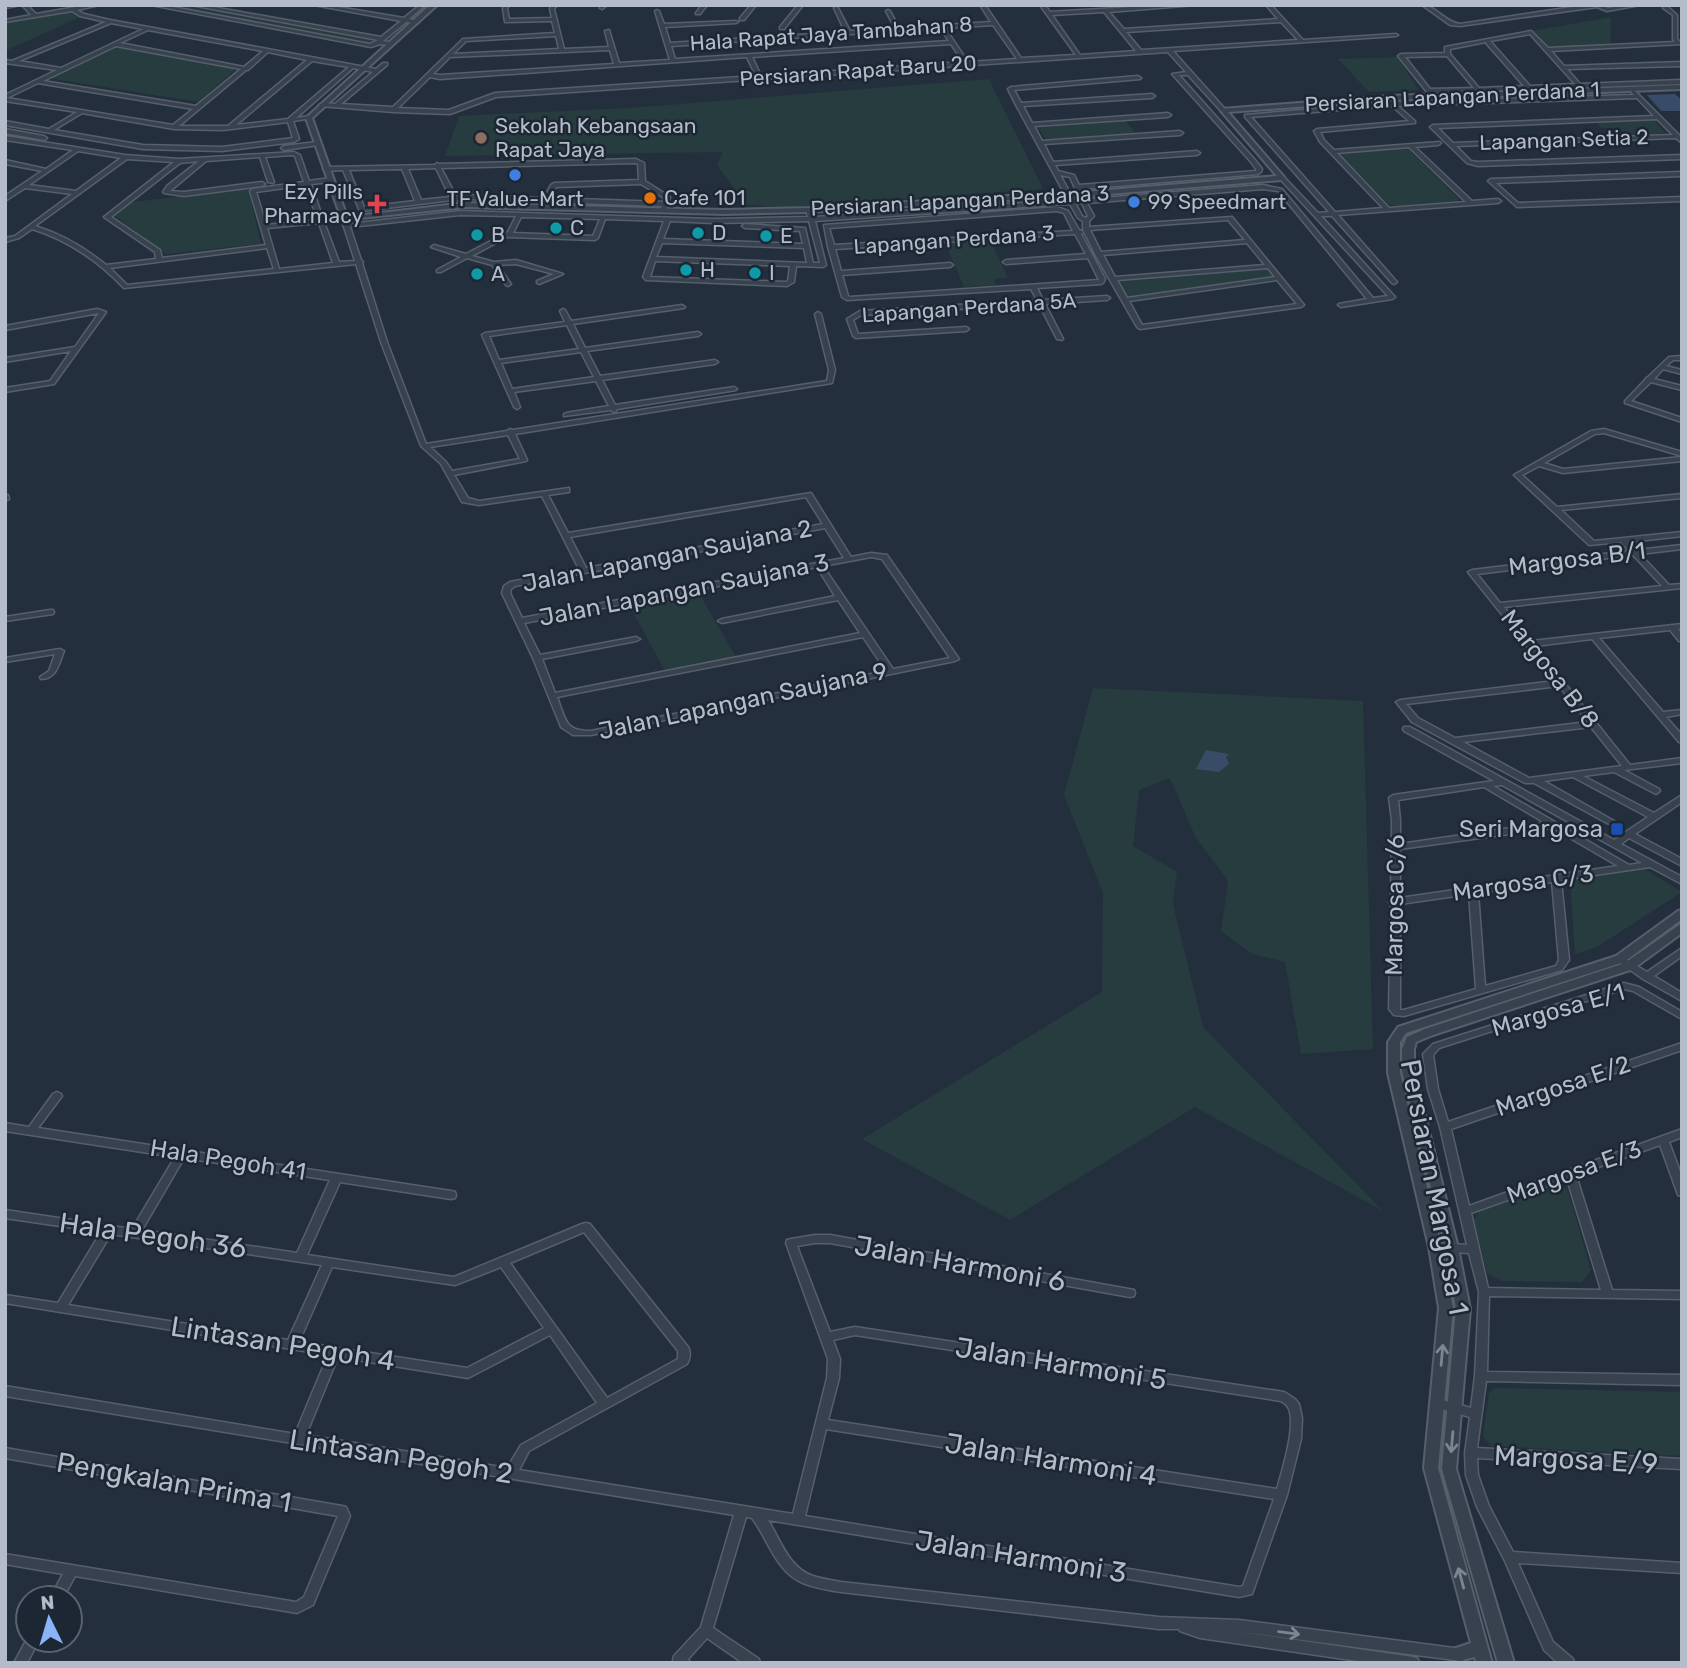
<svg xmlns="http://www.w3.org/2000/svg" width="1687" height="1668" viewBox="0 0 1687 1668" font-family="Rubik,sans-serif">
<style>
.green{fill:#263c3f}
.water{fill:#394c67}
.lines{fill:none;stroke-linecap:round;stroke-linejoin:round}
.minor-casing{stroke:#565f6c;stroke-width:3}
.tertiary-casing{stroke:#565f6c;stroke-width:4}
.minor{fill:#38414e;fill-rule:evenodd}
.tertiary{fill:#38414e;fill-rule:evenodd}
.oneway{stroke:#7c8592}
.education-dot{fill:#8d6e63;stroke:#1d2633;stroke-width:2.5}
.shop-dot{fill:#3f7fe0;stroke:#1d2633;stroke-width:2.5}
.food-dot{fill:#e8710a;stroke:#1d2633;stroke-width:2.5}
.health-dot{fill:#e0444e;stroke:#1d2633;stroke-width:2.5}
.culture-dot{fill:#0f9aa8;stroke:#1d2633;stroke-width:2.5}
.transit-dot{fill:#1a4fb4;stroke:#1d2633;stroke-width:2.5}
.labels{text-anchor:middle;stroke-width:5;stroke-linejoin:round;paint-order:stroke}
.far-street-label{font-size:21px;fill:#b4bcc9;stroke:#1d2633}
.far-poi-label{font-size:21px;fill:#b4bcc9;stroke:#1d2633;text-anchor:start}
.street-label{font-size:24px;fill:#b4bcc9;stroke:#1d2633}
.poi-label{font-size:24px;fill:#b4bcc9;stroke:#1d2633;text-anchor:end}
.near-street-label{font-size:28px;fill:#b4bcc9;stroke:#1d2633}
</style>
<rect width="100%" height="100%" fill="#242f3e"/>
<path class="green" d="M164 5H182L372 40V43L367 44Z
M69 12 80 17 5 51V23Z
M1611 17 1610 46 1549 48 1532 31Z
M120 46 236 69 198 102 48 78Z
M1397 57 1419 90 1369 92 1338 59Z
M989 79 1043 189 791 207 747 205 717 165 723 152 445 156 459 116 629 108Z
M1648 119 1654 120 1666 133 1627 136 1619 128H1601L1594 120Z
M1125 120 1136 134 1046 140 1037 126Z
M1402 148 1408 149 1459 199 1457 201 1397 206 1388 204 1342 156 1343 153Z
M248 189 261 244 166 254 115 216 132 202Z
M990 240 1008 278 994 279 996 285 964 287 945 243Z
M1267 267 1273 277 1127 298 1119 281Z
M697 590 736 657 665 671 628 603Z
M1093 688 1363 701 1373 1049 1301 1054 1285 962 1252 954 1221 931 1228 881 1195 836 1170 778 1139 790 1133 846 1177 872 1173 904 1203 1027 1383 1211 1195 1107 1010 1220 862 1139 1102 992 1103 893 1064 795Z
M1645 869 1682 892 1597 947 1575 954 1570 880Z
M1557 1183 1567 1188 1591 1270 1582 1282 1501 1281 1487 1273 1474 1220 1480 1210Z
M1496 1388 1682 1392V1456L1491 1446 1483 1436 1489 1392Z"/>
<path class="water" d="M1675 94 1682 100V111H1661L1647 95Z
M1206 750 1229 754 1226 757 1229 764 1219 772 1196 769Z"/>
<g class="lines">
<defs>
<path id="minor" d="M16 5V6L5 8V6Z
M22 5H27L36 14 87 5H99L77 10 84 14 110 20 376 69 383 63H387V65L341 104 393 107 463 39 555 33 552 21 505 22 503 8 505 5H510L507 8 509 19 552 18 550 9 552 5H557L554 9 564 49 609 47 605 31 609 30 619 63 670 60 655 11 657 10 659 11 664 24 736 21 738 22 736 23 665 27 670 43 845 32 834 8 836 7 838 8 850 31 895 28 886 11 888 10 890 11 899 28 991 22 980 5H985L1021 58 1076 55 1040 5H1045L1050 12 1166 5H1195L1109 12 1124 29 1278 19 1266 5H1271L1303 40 1396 34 1398 35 1396 36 1173 51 1225 109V111H1221L1188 75H1179L1255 160 1262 169 1261 172 1258 174 1081 189 1086 199H1096L1094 195 1097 193 1102 198 1263 185 1282 189 1373 298 1388 296 1280 179V177H1284L1318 213 1329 212 1245 117V115L1393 102 1634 95 1631 92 1634 90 1682 138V143L1676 138 1456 146 1471 161 1478 162 1682 155V159L1478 166 1467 163 1430 127 1433 125 1654 116 1637 98 1398 106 1415 121V123L1320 132 1324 140 1334 150 1440 142 1441 143 1438 145 1415 147 1472 201 1498 199 1501 201 1498 203 1338 215 1396 281 1397 282 1394 284 1392 283 1332 216H1321L1395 297 1392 299 1341 307 1338 305 1339 304 1367 299 1278 191 1263 189 1087 203 1094 216 1089 221V227L1232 217 1304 305 1301 307 1140 329 1137 327 1095 254 1083 229V221L1078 218 1070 204 815 221 826 265 823 267 796 266 794 282 787 286 646 280 643 277 664 221 605 219 598 238 595 240 507 237 472 256 494 262 516 260 563 274 539 284 537 283V281L554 274 516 264 498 265 511 284 508 286 506 285 492 265 467 258 441 272H437V270L461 257 431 247 434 245 466 254 508 232 516 216 460 215 350 227 361 260 363 262 362 263 387 342 426 444 507 431 510 429 513 430 827 381 829 370 815 314 818 312 821 314 835 370 832 383 515 434 527 460 526 461 454 475 468 498 479 501 569 488V492L548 495 568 533 811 493 851 557 871 553 887 555 959 659 955 661 591 735H573L561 727 533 658 502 593 504 586 510 582 579 569 542 496 479 505 462 502 441 464 421 446 381 342 356 264 124 288C98 261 68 240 32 229L19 238 5 242V238L15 236 72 194 25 188 5 201V196L42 171 5 164V160L46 169 73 150 5 140V136L125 155 179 159 294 152 300 155 309 181 330 178 333 180 330 182 311 184 323 219 326 221 324 222 339 262 355 261 343 224 344 223 349 224 460 211 713 219 808 217 806 210 809 208 812 210 814 217 1068 200 1016 105 1008 89 1011 87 1138 76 1141 78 1140 79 1014 90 1021 103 1152 94 1155 96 1152 98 1023 106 1032 123 1168 113 1171 115 1168 117 1034 126 1042 141 1180 131 1183 133 1180 135 1044 144 1053 162 1197 151 1200 153 1197 155 1055 165 1058 171 1074 175 1079 185 1256 171V169L1251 162 1172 74 1186 72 1168 52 496 97 450 114 393 112 320 106 319 105 322 103 335 104 373 72 353 68 296 118 309 116 312 118 293 121 299 139 294 142 222 151 143 149 5 125V121L49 129 77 112 5 101V95L57 70 5 63V60L12 61 106 22 80 16 72 11 5 22V20L31 15ZM1104 12 1136 51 1080 55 1052 15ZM1281 22 1298 40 1141 50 1126 32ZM111 23 143 29 61 68 19 61ZM993 25 1017 59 968 62 945 28ZM940 28 949 41 675 59 671 46ZM148 30 263 51 244 67 120 43ZM556 36 559 49 453 54 466 41ZM951 44 963 62 761 76 752 57ZM116 46 241 69 196 106 43 81ZM610 50 614 64 440 75 433 74 450 57ZM268 52 307 60 228 126H179L246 70H248ZM747 57 756 76 495 93 449 110 398 108 430 77 440 79ZM312 61 349 67 288 119 236 125ZM38 83 193 109 173 125 7 98ZM1392 106 1409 121 1317 129 1314 131 1320 142 1383 208 1335 212 1251 117ZM82 113 174 129 223 130 288 122 293 138 222 147 143 145 54 130ZM1657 119 1673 135 1453 143 1438 128ZM1409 147 1466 202 1389 208 1337 153ZM78 151 121 158 76 191 29 185ZM291 155 295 156 304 182 253 189 250 191 266 245 162 258 160 250 111 217 180 163 199 161 167 186 163 192 164 193 184 196 262 186 265 184 262 182 184 192 170 191 206 161 260 157 268 182 273 183 274 182 265 157ZM127 159 174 162 104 217 155 252 156 259 106 265C85 248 62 234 35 226ZM1060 175 1070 177 1080 200H1074ZM305 185 318 220 266 225 256 192ZM1075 203H1082L1088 216 1086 218 1082 216ZM521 217 600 219 593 236 513 233ZM1228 220 1245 240 1101 252 1090 230ZM670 221 713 223 809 221 820 263H813L805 228 745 224 742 226 745 228 800 231 803 244 663 239ZM319 223 333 263 279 269 267 228ZM662 243 804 248 807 263 656 257ZM1247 243 1265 265 1115 277 1103 255ZM267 248 274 269 127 285 110 268ZM655 261 790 266 788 281 786 282 650 277ZM1268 268 1275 277 1127 298 1117 280ZM1277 280 1297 304 1142 325 1129 301ZM508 435 520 459 452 471 446 462 430 447ZM806 497 823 524 586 568 570 537ZM825 528 844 558 522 618 510 593 511 589 515 586ZM871 557 882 559 950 658 893 669 823 566ZM817 567 835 596 722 619 718 621 722 623 838 600 860 633 555 693 542 659 636 641 640 639 636 637 540 655 524 623ZM863 637 886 671 591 731C564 731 566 720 557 697Z
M151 5H162L370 44 378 40 191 5H202L381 37 401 21 314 5H326L404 18 420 5H425L409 19 418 21V23L406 22 383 41 393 43V45L380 44 371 47Z
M602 5H607L602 9 600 8Z
M702 5H707L700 14H696V13Z
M751 5H756L744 20H740V18Z
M798 5H803L784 29H780V27Z
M1422 5C1436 6 1445 22 1460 24L1586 5H1602L1608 8 1628 5H1640L1607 11 1597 7 1460 26 1450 25Z
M1663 6H1667L1677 15V39L1680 42H1682V44L1551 51 1564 66 1682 62V66L1567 69 1580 84 1682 80V84L1481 91 1479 93 1476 91 1429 93 1427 92 1398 56 1401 54 1445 53V47L1531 31 1548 48 1675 42 1673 39V15L1663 8ZM1530 34 1575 84 1530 86 1490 41ZM1486 42V43L1524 86 1479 88 1450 54V49ZM1447 56 1474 88 1430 89 1405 57Z
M5 129 44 136 47 138 44 140 5 133Z
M317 142 319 143V145L284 150 281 148 284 146Z
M636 159 644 163 645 181 670 197 668 203 670 204 667 206 665 212 660 211 662 206 466 199 457 200V202L455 203 452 200 362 211 359 209 343 170 326 171 323 169 326 167 435 165 437 163 439 164ZM635 163 638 164 639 180 554 183 551 185 544 198 466 195 456 196 441 168ZM436 168 450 197 421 200 408 169ZM402 169 415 201 364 207 349 170ZM641 184 664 198 663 202 550 198 556 187Z
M1682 172V176L1496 183 1518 203 1682 197V201L1517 207 1488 181 1491 179Z
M1057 207 1068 211 1079 230 1084 232 1081 234 1105 279 1103 283 1101 284 1037 288 1043 300 1107 296 1110 298 1107 300 1045 304 1063 339 1062 340 1057 339 1039 304 861 315 853 320 858 334 966 327 969 329 966 331 856 338 853 336 847 319 860 311 1037 300 1031 289 847 300 842 297 828 247 824 225ZM1057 211 1064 213 1073 231 834 245 829 228ZM1075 234 1086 254 1006 260 1003 262 1006 264 1088 258 1099 280 850 297 848 296 842 275 950 267 953 265 950 263 841 271 835 249Z
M682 305 685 307 684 308 573 324 585 348 698 332 701 334 698 336 587 351 600 376 715 360 718 362 715 364 602 380 615 405 734 387 737 389 736 390 617 409 616 411 614 412 611 410 564 416V414L566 413 609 406 596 381 514 392 520 407 517 409 514 407 482 335 485 333 565 322 560 311 563 309 565 310 571 321ZM567 325 579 349 499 360 489 336ZM581 352 594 377 512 389 501 363Z
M97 309 106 312 54 384 5 392V388L50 381 71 351 5 362V358L75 347 99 313 5 330V326Z
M1682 356V360H1673L1666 366 1682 370V374L1663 369 1654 379 1682 386V390L1651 382 1631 401 1682 418V422L1625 403V401L1645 380 1646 378 1648 377 1669 357Z
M1604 429 1682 452V456L1604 433 1595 434 1544 463 1563 469 1682 457V461L1563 473 1539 466 1522 475 1557 507 1682 494V498L1561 510 1594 541 1682 532V536L1629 542 1637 550 1682 545V549L1640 554 1669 585 1682 584V588L1504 607 1532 641 1682 624V628L1678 629 1682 634V641H1679L1670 630 1599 638 1663 712 1682 710V714L1666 717 1682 735V742H1679L1592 639 1535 646 1630 765 1682 758V763L1624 770 1659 789 1660 791 1656 794 1614 772 1583 776 1654 813 1682 795V802L1635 834 1682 859V866L1629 838 1621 844 1682 877V884L1650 867 1561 880 1569 960 1562 970 1404 1016 1394 1015 1389 1009 1391 904 1389 902 1391 900 1392 820 1389 798 1393 795 1494 781 1404 731 1403 729 1404 727H1410L1614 840 1648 817 1573 777 1544 781 1614 821 1610 824 1607 823 1534 783H1525L1412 722 1396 702 1400 700 1555 681 1468 572 1472 570 1629 551 1621 542 1589 545 1514 475 1591 431ZM1633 555 1662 586 1500 603 1477 574ZM1559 686 1588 722 1455 738 1418 718 1406 704ZM1591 727 1622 766 1529 778 1463 742ZM1502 785 1642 863 1629 865 1493 786ZM1484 787 1545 823 1400 844V820L1398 800ZM1553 828 1618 866 1400 898V849ZM1552 882 1559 960 1556 966 1485 986 1478 893ZM1469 894 1476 989 1404 1010H1400V904Z
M5 495H8L9 499 5 501Z
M50 610H53L54 612 53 614 5 621V617Z
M60 649 64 651C59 663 57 679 41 679L40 677 49 671 55 654 5 662V658Z
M1682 948V956L1654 976 1682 993V1001L1643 979 1619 962 1624 959 1627 960 1647 972Z
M1624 983 1639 987 1682 1012V1019L1633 991 1624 989 1439 1048 1433 1055 1438 1089 1448 1122 1682 1043V1050L1451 1129 1469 1206 1682 1129V1137L1669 1142 1682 1177V1196L1678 1195 1677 1192 1660 1145 1576 1175 1612 1290 1682 1291V1299L1489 1296 1487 1372 1682 1375V1385L1486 1381 1477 1448 1682 1459V1469L1477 1458 1478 1475 1489 1506 1513 1552 1682 1563V1573L1518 1563 1553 1642 1573 1659 1574 1663H1558L1544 1650 1504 1559 1477 1507 1466 1475 1465 1453 1470 1417 1434 1407 1432 1404 1434 1401 1438 1399 1471 1408 1475 1376 1479 1292 1469 1253 1435 1251 1431 1250 1430 1247 1431 1244 1435 1243 1467 1245 1440 1127 1428 1089 1423 1054 1433 1044ZM1567 1179 1601 1290 1488 1288 1471 1213Z
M57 1092 61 1094 62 1096 38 1128 451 1191 455 1192 456 1195 455 1198 451 1199 340 1182 307 1255 454 1277 582 1224 586 1223 590 1224 688 1347C691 1352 690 1359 687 1364L529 1451 519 1470 793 1514 827 1378 828 1359 786 1243 787 1240 791 1239 815 1235H830L1134 1290 1135 1293 1134 1296 1130 1297 830 1243H815L797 1246 830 1332 855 1327 1284 1392 1295 1399 1299 1404 1302 1418 1301 1439 1287 1495 1252 1594 1239 1597 768 1520C781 1541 789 1568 813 1576 822 1579 832 1580 841 1582L1159 1617 1239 1620 1462 1649 1466 1651 1468 1655 1466 1659 1462 1661 1234 1631 1413 1657 1418 1659 1419 1663H1372L1200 1638 1180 1631 1179 1629H1159L841 1592C828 1590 815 1588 803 1583 776 1572 768 1539 752 1518L746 1517 713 1628 759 1659 760 1663H743L707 1638 688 1659 690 1663H674L673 1660 674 1656 701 1627 734 1515 5 1396V1386L295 1434 328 1355 5 1303V1295L58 1303 101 1232 5 1218V1210L132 1229 175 1157 5 1131V1123L29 1127 53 1094ZM184 1158 330 1180 297 1253 142 1230ZM584 1232 678 1351V1359L607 1398 510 1263ZM111 1234 322 1265 288 1340 68 1305ZM332 1267 455 1285 501 1267 544 1328 467 1368 299 1342ZM550 1335 597 1403 521 1445 507 1468 306 1435 338 1357 468 1378ZM855 1335 1281 1401C1285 1404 1287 1404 1289 1409 1296 1427 1282 1471 1277 1489L828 1420 839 1378 840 1359 833 1340ZM826 1429 1274 1499 1243 1586 1239 1587 805 1516Z
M5 1448 342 1506 346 1507 350 1516 313 1605 297 1613 75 1576 63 1598H50L63 1574 5 1564V1554L296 1602 304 1597 338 1516 5 1458Z
M28 1637V1640H39L27 1663H14Z"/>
<path id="tertiary" d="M430 5H437L312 118 347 217 465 203 724 210 809 208 1096 191 1277 176 1221 111V109L1390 96 1682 85V89L1390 100 1228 112 1284 177V179L1282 180 1096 195 809 212 724 214 465 207 342 220 306 118Z
M1682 910V919L1624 962 1406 1033 1400 1042V1073L1441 1247 1453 1308 1438 1468 1492 1663H1476L1475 1657 1458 1661 1453 1659 1450 1654 1453 1649 1471 1643 1424 1468 1439 1308 1429 1247 1388 1073V1042L1398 1027 1616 956 1678 911Z
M1682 923V933L1633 969 1433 1035 1416 1042 1414 1049V1071L1458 1248 1470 1309 1456 1469 1514 1663H1498L1442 1469 1456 1309 1446 1248 1402 1071V1049L1407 1037 1425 1029 1625 963Z"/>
</defs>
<use href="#minor" class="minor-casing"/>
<use href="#tertiary" class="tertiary-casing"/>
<use href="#minor" class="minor"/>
<use href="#tertiary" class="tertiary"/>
</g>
<defs><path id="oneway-shaft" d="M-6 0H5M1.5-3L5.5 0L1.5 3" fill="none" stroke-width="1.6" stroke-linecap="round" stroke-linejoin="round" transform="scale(1.75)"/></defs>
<g class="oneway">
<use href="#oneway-shaft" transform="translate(1442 1355) rotate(-85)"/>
<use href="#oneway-shaft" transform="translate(1452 1442) rotate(95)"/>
<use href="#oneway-shaft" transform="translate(1461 1578) rotate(-105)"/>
<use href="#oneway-shaft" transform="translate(1289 1633) rotate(7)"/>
</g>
<circle class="education-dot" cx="481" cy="138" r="7"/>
<g class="shop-dot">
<circle cx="515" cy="175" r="7"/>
<circle cx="1134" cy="202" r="7"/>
</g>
<circle class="food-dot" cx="650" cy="198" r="7"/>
<path class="health-dot" d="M373.5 193.5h7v7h7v7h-7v7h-7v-7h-7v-7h7z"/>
<g class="culture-dot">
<circle cx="556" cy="228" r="7"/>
<circle cx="698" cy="233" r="7"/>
<circle cx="477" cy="235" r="7"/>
<circle cx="766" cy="236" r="7"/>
<circle cx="686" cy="270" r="7"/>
<circle cx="755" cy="273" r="7"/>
<circle cx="477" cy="274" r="7"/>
</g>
<rect class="transit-dot" x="1610" y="822" width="14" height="14" rx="3.5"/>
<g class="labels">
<g class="far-street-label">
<text transform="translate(831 34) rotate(-4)" y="7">Hala Rapat Jaya Tambahan 8</text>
<text transform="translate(858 71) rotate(-4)" y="7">Persiaran Rapat Baru 20</text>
<text transform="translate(1452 97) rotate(-3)" y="7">Persiaran Lapangan Perdana 1</text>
<text transform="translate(1564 140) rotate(-2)" y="7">Lapangan Setia 2</text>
<text transform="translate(960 201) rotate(-3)" y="7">Persiaran Lapangan Perdana 3</text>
<text transform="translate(954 240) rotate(-4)" y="7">Lapangan Perdana 3</text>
<text transform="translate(969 308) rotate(-4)" y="7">Lapangan Perdana 5A</text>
</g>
<g class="far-poi-label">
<text x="495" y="133">Sekolah Kebangsaan<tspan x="495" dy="24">Rapat Jaya</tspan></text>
<text x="363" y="199" text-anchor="end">Ezy Pills<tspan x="363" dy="24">Pharmacy</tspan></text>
<text x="664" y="205">Cafe 101</text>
<text x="515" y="206" text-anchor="middle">TF Value-Mart</text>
<text x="1148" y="209">99 Speedmart</text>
<text x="570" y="235">C</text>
<text x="712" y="240">D</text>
<text x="491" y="242">B</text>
<text x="780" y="243">E</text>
<text x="700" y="277">H</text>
<text x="769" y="280">I</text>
<text x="491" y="281">A</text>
</g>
<g class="street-label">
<text transform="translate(667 556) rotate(-11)" y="8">Jalan Lapangan Saujana 2</text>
<text transform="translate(1577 559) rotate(-7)" y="8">Margosa B/1</text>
<text transform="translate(684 590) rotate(-11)" y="8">Jalan Lapangan Saujana 3</text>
<text transform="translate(1550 669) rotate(52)" y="8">Margosa B/8</text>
<text transform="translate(743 701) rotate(-12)" y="8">Jalan Lapangan Saujana 9</text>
<text transform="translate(1523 883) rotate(-8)" y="8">Margosa C/3</text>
<text transform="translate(1395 905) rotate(-89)" y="8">Margosa C/6</text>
<text transform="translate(1558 1010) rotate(-16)" y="8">Margosa E/1</text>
<text transform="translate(1563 1086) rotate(-19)" y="8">Margosa E/2</text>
<text transform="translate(228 1160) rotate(9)" y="8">Hala Pegoh 41</text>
<text transform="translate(1574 1172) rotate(-20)" y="8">Margosa E/3</text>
</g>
<g class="poi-label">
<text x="1603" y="837">Seri Margosa</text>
</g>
<g class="near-street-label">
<text transform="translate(1435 1187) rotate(79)" y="10">Persiaran Margosa 1</text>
<text transform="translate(153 1235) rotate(8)" y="10">Hala Pegoh 36</text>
<text transform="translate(960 1263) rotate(10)" y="10">Jalan Harmoni 6</text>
<text transform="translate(283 1343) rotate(9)" y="10">Lintasan Pegoh 4</text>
<text transform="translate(1061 1363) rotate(9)" y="10">Jalan Harmoni 5</text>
<text transform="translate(401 1456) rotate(9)" y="10">Lintasan Pegoh 2</text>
<text transform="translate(1051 1459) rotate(9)" y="10">Jalan Harmoni 4</text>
<text transform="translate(1576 1459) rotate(3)" y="10">Margosa E/9</text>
<text transform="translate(174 1482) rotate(10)" y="10">Pengkalan Prima 1</text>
<text transform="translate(1021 1556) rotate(9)" y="10">Jalan Harmoni 3</text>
</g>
</g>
<rect width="1687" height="1668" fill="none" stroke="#b4bcc9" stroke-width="14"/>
<g transform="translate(49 1619) rotate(355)"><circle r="33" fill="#1d2633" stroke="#59626f" stroke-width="2"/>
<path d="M0-5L12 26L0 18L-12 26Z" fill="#8ab4f8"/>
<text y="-10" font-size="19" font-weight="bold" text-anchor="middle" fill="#b4bcc9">N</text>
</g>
</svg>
